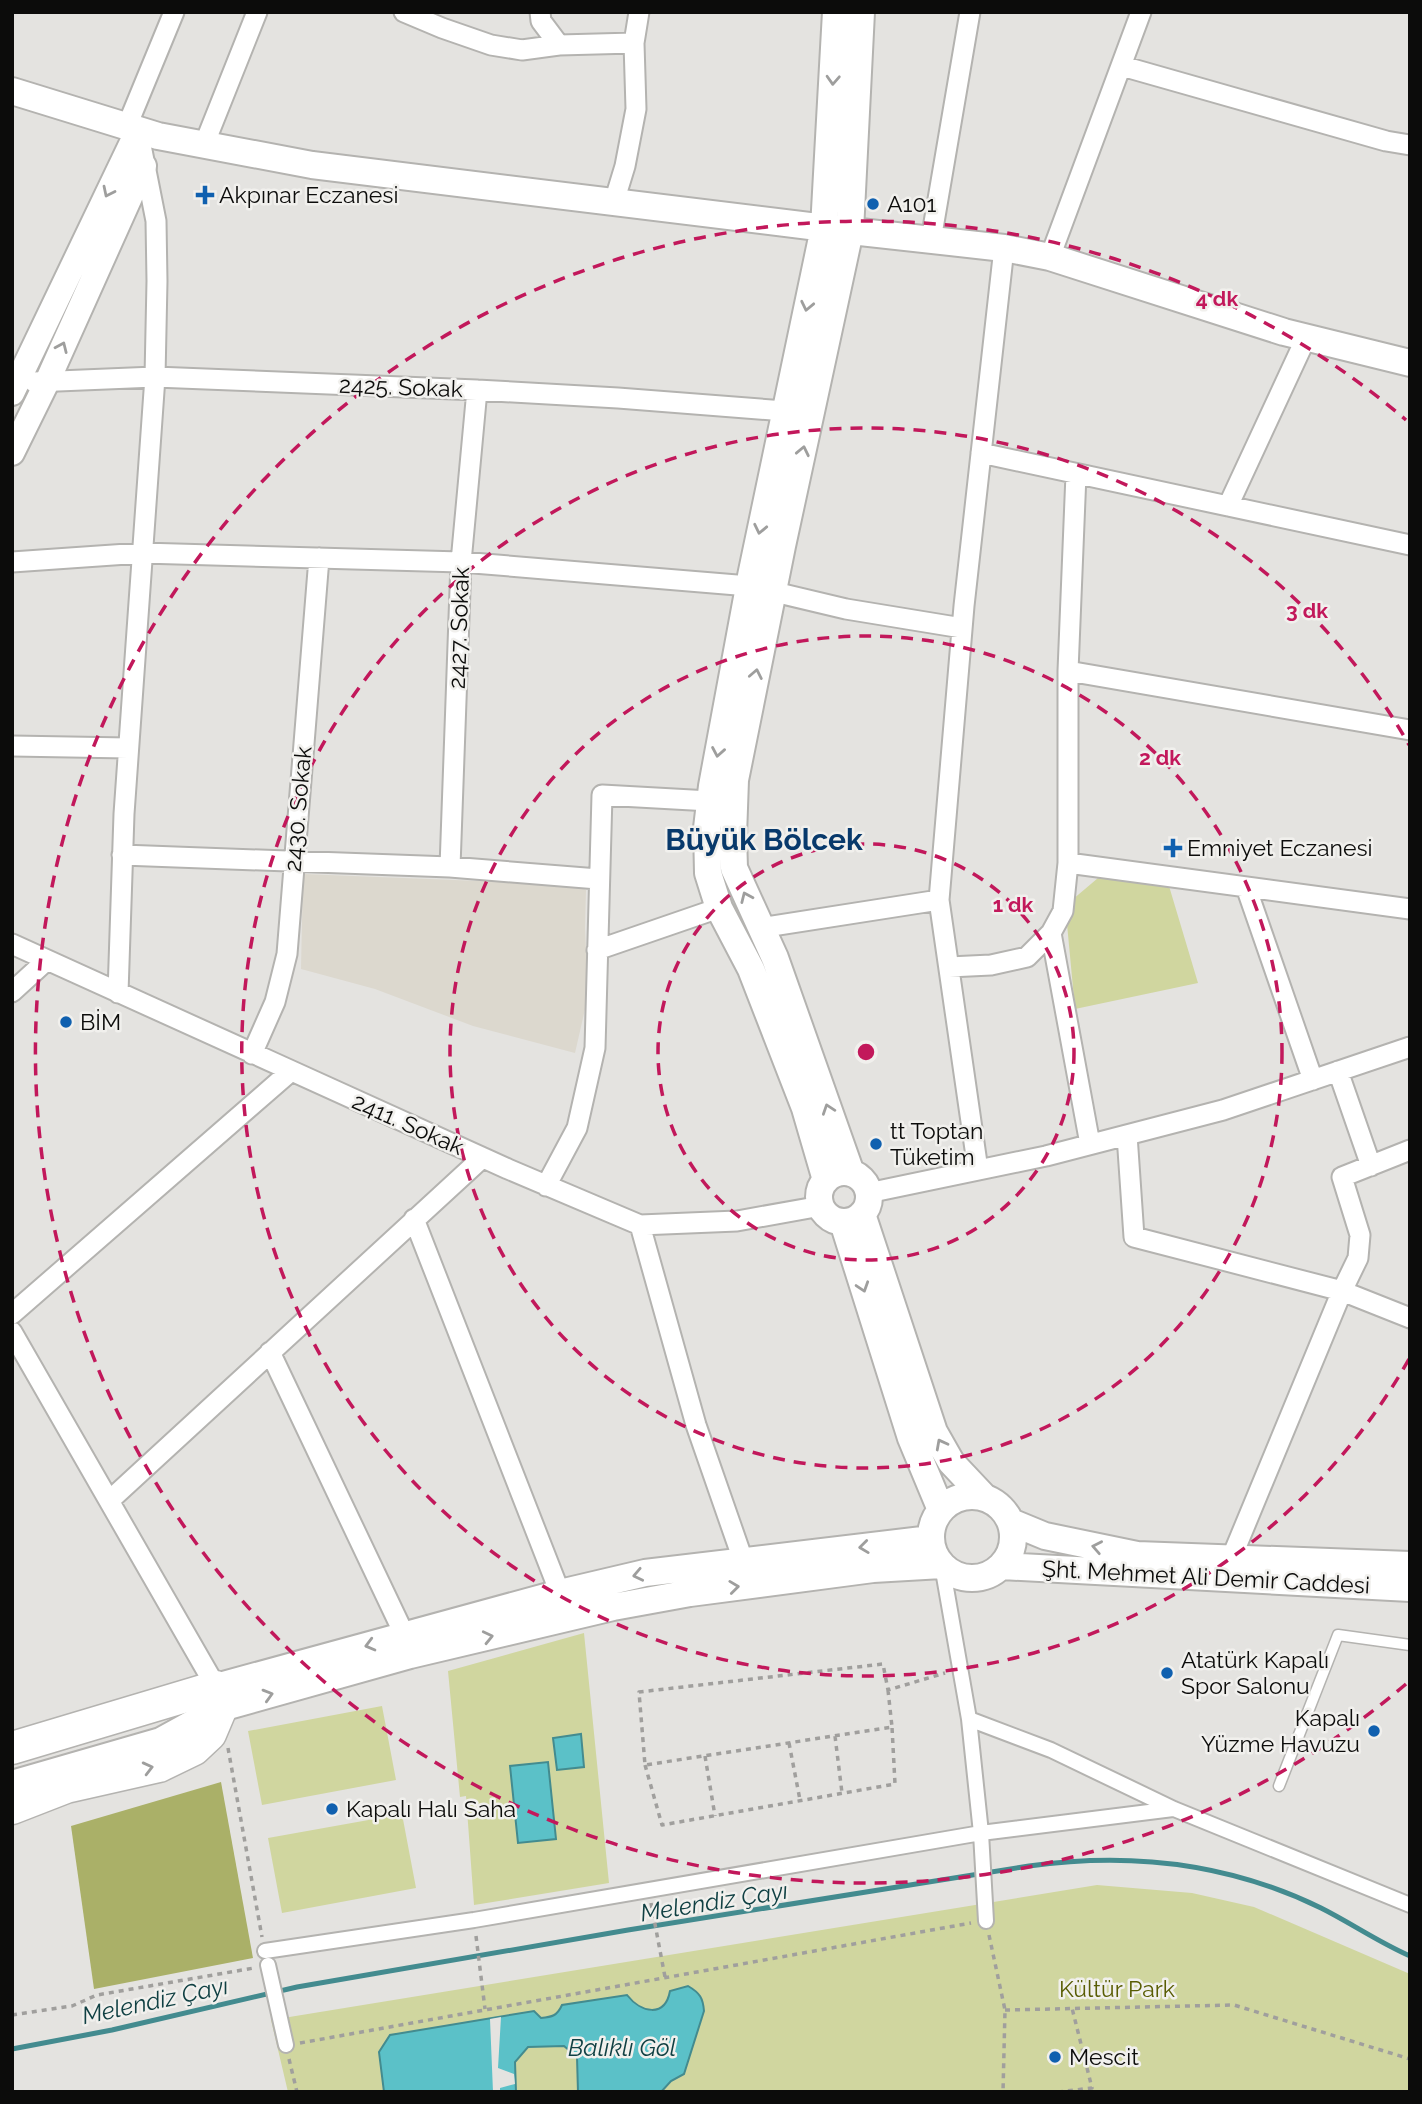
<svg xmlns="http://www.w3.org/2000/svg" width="1422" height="2104" viewBox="0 0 1422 2104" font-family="Raleway,sans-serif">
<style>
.built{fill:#dcd8ce}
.green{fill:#d0d69f}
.forest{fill:#aab068}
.water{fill:#5bc1c8;stroke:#438b8f;stroke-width:2}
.pier{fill:#e4e3e0}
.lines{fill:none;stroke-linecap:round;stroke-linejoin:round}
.stream{stroke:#438b8f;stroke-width:5}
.service-casing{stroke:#b4b3b0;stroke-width:13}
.pedestrian-casing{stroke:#b4b3b0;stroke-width:18}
.minor-casing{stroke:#b4b3b0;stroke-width:23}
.tertiary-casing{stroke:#b4b3b0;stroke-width:28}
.secondary-casing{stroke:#b4b3b0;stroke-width:30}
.trunk-casing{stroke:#b4b3b0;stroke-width:35}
.path{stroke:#a09f9d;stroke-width:3.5;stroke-dasharray:5 5;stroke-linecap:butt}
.service{stroke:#fff;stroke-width:10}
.pedestrian{stroke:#fff;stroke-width:14}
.minor{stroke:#fff;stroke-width:19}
.tertiary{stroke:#fff;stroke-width:24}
.secondary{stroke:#fff;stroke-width:26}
.trunk{stroke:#fff;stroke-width:32}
.oneway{stroke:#9e9e9d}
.ring{fill:none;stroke:#c2185b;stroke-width:3.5;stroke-dasharray:12 9}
.poi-dot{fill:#1060af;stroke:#f1f0ed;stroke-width:2.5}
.labels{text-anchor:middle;stroke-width:5;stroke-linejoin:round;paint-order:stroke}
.poi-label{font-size:23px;fill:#0c0c0b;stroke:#f1f0ed;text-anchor:start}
.street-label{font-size:23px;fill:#0c0c0b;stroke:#f1f0ed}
.park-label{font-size:23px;fill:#595d04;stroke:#f1f0ed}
.water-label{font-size:24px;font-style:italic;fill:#104043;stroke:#f1f0ed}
.district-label{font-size:30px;font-weight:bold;fill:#08396b;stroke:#f1f0ed}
.centre{fill:#c2185b;stroke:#f1f0ed;stroke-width:3.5}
.ring-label{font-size:21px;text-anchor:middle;font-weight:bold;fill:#c2185b;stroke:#f1f0ed;stroke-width:5;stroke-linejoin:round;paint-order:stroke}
</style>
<rect width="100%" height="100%" fill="#e4e3e0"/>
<path class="built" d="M303 874 577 885 586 890 585 928 588 996 575 1053 473 1026 375 989 301 969Z"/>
<path class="green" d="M1098 878 1169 886 1198 983 1075 1009 1067 924 1072 900Z
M584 1633 609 1883 474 1905 466 1796 460 1797 448 1671Z
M382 1706 396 1780 262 1805 248 1731Z
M402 1814 416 1888 282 1913 268 1838Z
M1097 1885 1192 1893 1254 1907 1410 1974V2092H288L271 2020Z"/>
<path class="forest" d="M221 1782 253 1958 94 1989 71 1826Z"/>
<path class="water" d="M581 1734 584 1767 557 1770 553 1738Z
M548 1762 556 1839 518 1843 510 1766Z
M688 1986C700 1993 703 1998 704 2011L684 2074 671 2081 661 2092H578L577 2057 564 2046 528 2047 515 2062 516 2092H384L379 2052 390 2035 534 2011 541 2018C552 2017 557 2016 562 2005L627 1995C641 2013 665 2018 670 1991Z"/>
<path class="pier" d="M501 2017 498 2068 514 2074 515 2084 500 2088V2092H493L490 2019Z"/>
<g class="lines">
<path class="stream" d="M12 2049 112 2030 297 1987 628 1930 1029 1866C1129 1852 1229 1863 1321 1908 1351 1923 1378 1942 1410 1956"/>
<defs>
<path id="service" d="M1279 1786 1338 1635 1410 1645"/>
<path id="pedestrian" d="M942 1565 969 1719 981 1833 1173 1809
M969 1719 1051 1750 1174 1809 1410 1905
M265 1951 474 1920 981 1833 986 1921
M268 1965 286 2045"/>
<path id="minor" d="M404 12 442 28 491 45 522 50 559 45 634 43
M540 12 541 21 559 45
M1122 66 1386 141 1410 145
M127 126 174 12
M204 145 257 12
M614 202 625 166 636 109 634 43 639 12
M931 240 970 12
M1050 257 1141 12
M34 382 155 377 477 390 618 398 785 411
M981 453 1410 545
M1228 506 1306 338
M12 562 142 553 461 562 749 586 846 609 962 628
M1068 671 1410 730
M12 746 128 748
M122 855 450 867 598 879
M1068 863 1410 909
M450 867 461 562 477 390
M1246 887 1313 1080
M760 928 939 900
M1051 933 1090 1144
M12 944 508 1169 640 1225 737 1221 821 1206
M597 950 719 908
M949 967 991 965 1027 957 1051 933 1063 911 1068 863V671L1076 474
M12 992 47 960
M118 993 124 814 155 377 157 281 156 221 138 130
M252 1054 275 1002 287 954 319 558
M1338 1071 1371 1166
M1127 1135 1134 1237 1342 1291 1410 1318
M978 1170 939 900 964 606 1004 248
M546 1186 577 1128 595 1048 602 795 710 801
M868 1193 1046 1156 1223 1110 1410 1047
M414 1219 560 1593
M640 1225 696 1425 743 1560
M12 1314 291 1071
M12 1332 216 1687
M270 1352 405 1636
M109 1501 482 1158
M1231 1559 1342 1291 1358 1258 1360 1235 1342 1177 1410 1150"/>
<path id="tertiary" d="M12 393 138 130
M12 453 47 382 144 166"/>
<path id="secondary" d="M12 91 158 136 312 165 842 230 1004 248 1050 257 1284 332 1410 363
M819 1197a25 25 0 1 1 50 0a25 25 0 1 1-50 0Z
M851 1173 775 958 734 868 733 836 735 780 782 546 850 231 861 12
M826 1180 805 1108 751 969 719 908 708 873 707 828 712 786 751 576 824 228 836 12
M862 1214 934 1432 951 1462 984 1497
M843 1222 911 1438 941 1510
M931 1537a41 41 0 1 1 82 0a41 41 0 1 1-82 0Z
M1011 1522 1045 1536 1137 1555 1410 1565
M1002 1566 1410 1588
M201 1698 216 1687 560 1593 645 1573 931 1539
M12 1784 161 1741 221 1708 410 1655 613 1607 690 1593 873 1569 942 1565"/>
<path id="trunk" d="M12 1748 216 1687
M12 1808 66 1787 159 1766 194 1749 210 1734 221 1708"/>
</defs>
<use href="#service" class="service-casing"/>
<use href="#pedestrian" class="pedestrian-casing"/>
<use href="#minor" class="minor-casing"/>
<use href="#tertiary" class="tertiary-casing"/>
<use href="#secondary" class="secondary-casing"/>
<use href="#trunk" class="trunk-casing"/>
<path class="path" d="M888 1690 892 1727 645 1765 639 1692 883 1664 888 1690 945 1673
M835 1736 842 1793
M789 1743 800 1800
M228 1748 262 1937
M705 1756 715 1816
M645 1765 662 1825 895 1784 892 1727
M651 1903 665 1977
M989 1935 1005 2010 1003 2092
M476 1936 485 2009
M1005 2010 1234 2005 1410 2059
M12 2015 72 2006 97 1995 254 1968
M300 2043 971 1923
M289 2059 297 2092
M1058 2092 1092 2088 1072 2008"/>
<use href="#service" class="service"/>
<use href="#pedestrian" class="pedestrian"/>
<use href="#minor" class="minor"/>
<use href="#tertiary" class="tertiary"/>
<use href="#secondary" class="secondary"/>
<use href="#trunk" class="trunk"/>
</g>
<defs><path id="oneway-chevron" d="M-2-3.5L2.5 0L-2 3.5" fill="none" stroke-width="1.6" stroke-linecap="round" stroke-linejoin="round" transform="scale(1.75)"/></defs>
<g class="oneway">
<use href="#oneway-chevron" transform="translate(833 80) rotate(93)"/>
<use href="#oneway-chevron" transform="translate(108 192) rotate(116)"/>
<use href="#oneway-chevron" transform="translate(807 306) rotate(102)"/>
<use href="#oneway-chevron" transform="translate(62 347) rotate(-66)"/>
<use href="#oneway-chevron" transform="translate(803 451) rotate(-78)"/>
<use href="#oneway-chevron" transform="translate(760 529) rotate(102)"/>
<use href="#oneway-chevron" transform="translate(756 674) rotate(-79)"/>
<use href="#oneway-chevron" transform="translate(718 752) rotate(100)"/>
<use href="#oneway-chevron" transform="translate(746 897) rotate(-114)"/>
<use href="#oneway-chevron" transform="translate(828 1109) rotate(-109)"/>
<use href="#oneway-chevron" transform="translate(863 1287) rotate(72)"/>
<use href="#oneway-chevron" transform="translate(941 1444) rotate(-118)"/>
<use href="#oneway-chevron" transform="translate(864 1547) rotate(173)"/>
<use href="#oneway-chevron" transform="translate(1097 1547) rotate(-169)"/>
<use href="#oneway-chevron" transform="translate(638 1575) rotate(168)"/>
<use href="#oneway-chevron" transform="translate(734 1587) rotate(-7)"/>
<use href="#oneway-chevron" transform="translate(488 1637) rotate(-13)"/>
<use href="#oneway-chevron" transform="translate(370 1645) rotate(165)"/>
<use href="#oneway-chevron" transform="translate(268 1695) rotate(-16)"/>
<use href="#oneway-chevron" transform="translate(148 1768) rotate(-14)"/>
</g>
<g class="ring">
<circle cx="866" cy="1052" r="208"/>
<circle cx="866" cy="1052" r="416"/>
<path d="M1409 1359A624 624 0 1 1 1409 745"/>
<path d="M1406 1684A831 831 0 1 1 1406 420"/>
</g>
<g class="poi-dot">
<path d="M201.5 184.5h7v7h7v7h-7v7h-7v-7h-7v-7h7z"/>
<circle cx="873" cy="204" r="7"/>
<path d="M1169.5 837.5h7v7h7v7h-7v7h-7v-7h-7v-7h7z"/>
<circle cx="66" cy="1022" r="7"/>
<circle cx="876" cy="1144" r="7"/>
<circle cx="1167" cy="1673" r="7"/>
<circle cx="1374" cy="1731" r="7"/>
<circle cx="332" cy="1809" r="7"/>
<circle cx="1055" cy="2057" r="7"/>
</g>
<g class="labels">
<g class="poi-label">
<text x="219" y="203">Akpınar Eczanesi</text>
<text x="887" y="212">A101</text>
<text x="1187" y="856">Emniyet Eczanesi</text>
<text x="80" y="1030">BİM</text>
<text x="890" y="1139">tt Toptan<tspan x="890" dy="26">Tüketim</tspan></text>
<text x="1181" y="1668">Atatürk Kapalı<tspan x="1181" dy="26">Spor Salonu</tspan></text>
<text x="1360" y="1726" text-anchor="end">Kapalı<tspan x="1360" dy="26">Yüzme Havuzu</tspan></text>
<text x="346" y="1817">Kapalı Halı Saha</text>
<text x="1069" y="2065">Mescit</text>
</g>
<g class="street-label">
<text transform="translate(401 387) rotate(2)" y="8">2425. Sokak</text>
<text transform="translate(459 628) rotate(-88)" y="8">2427. Sokak</text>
<text transform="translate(298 809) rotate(-85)" y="8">2430. Sokak</text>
<text transform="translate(408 1124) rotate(24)" y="8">2411. Sokak</text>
<text transform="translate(1206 1577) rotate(3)" y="8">Şht. Mehmet Ali Demir Caddesi</text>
</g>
<g class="park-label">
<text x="1117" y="1997">Kültür Park</text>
</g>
<g class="water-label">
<text transform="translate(714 1902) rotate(-9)" y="8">Melendiz Çayı</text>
<text transform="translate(155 2001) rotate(-12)" y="8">Melendiz Çayı</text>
<text x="622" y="2056">Balıklı Göl</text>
</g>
<g class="district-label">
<text x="764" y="850">Büyük Bölcek</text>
</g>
</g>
<circle cx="866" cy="1052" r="10" class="centre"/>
<g class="ring-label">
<text x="1217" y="306">4 dk</text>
<text x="1307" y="618">3 dk</text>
<text x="1160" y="765">2 dk</text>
<text x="1013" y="912">1 dk</text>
</g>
<rect width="1422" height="2104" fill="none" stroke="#0c0c0b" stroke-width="28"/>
</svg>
